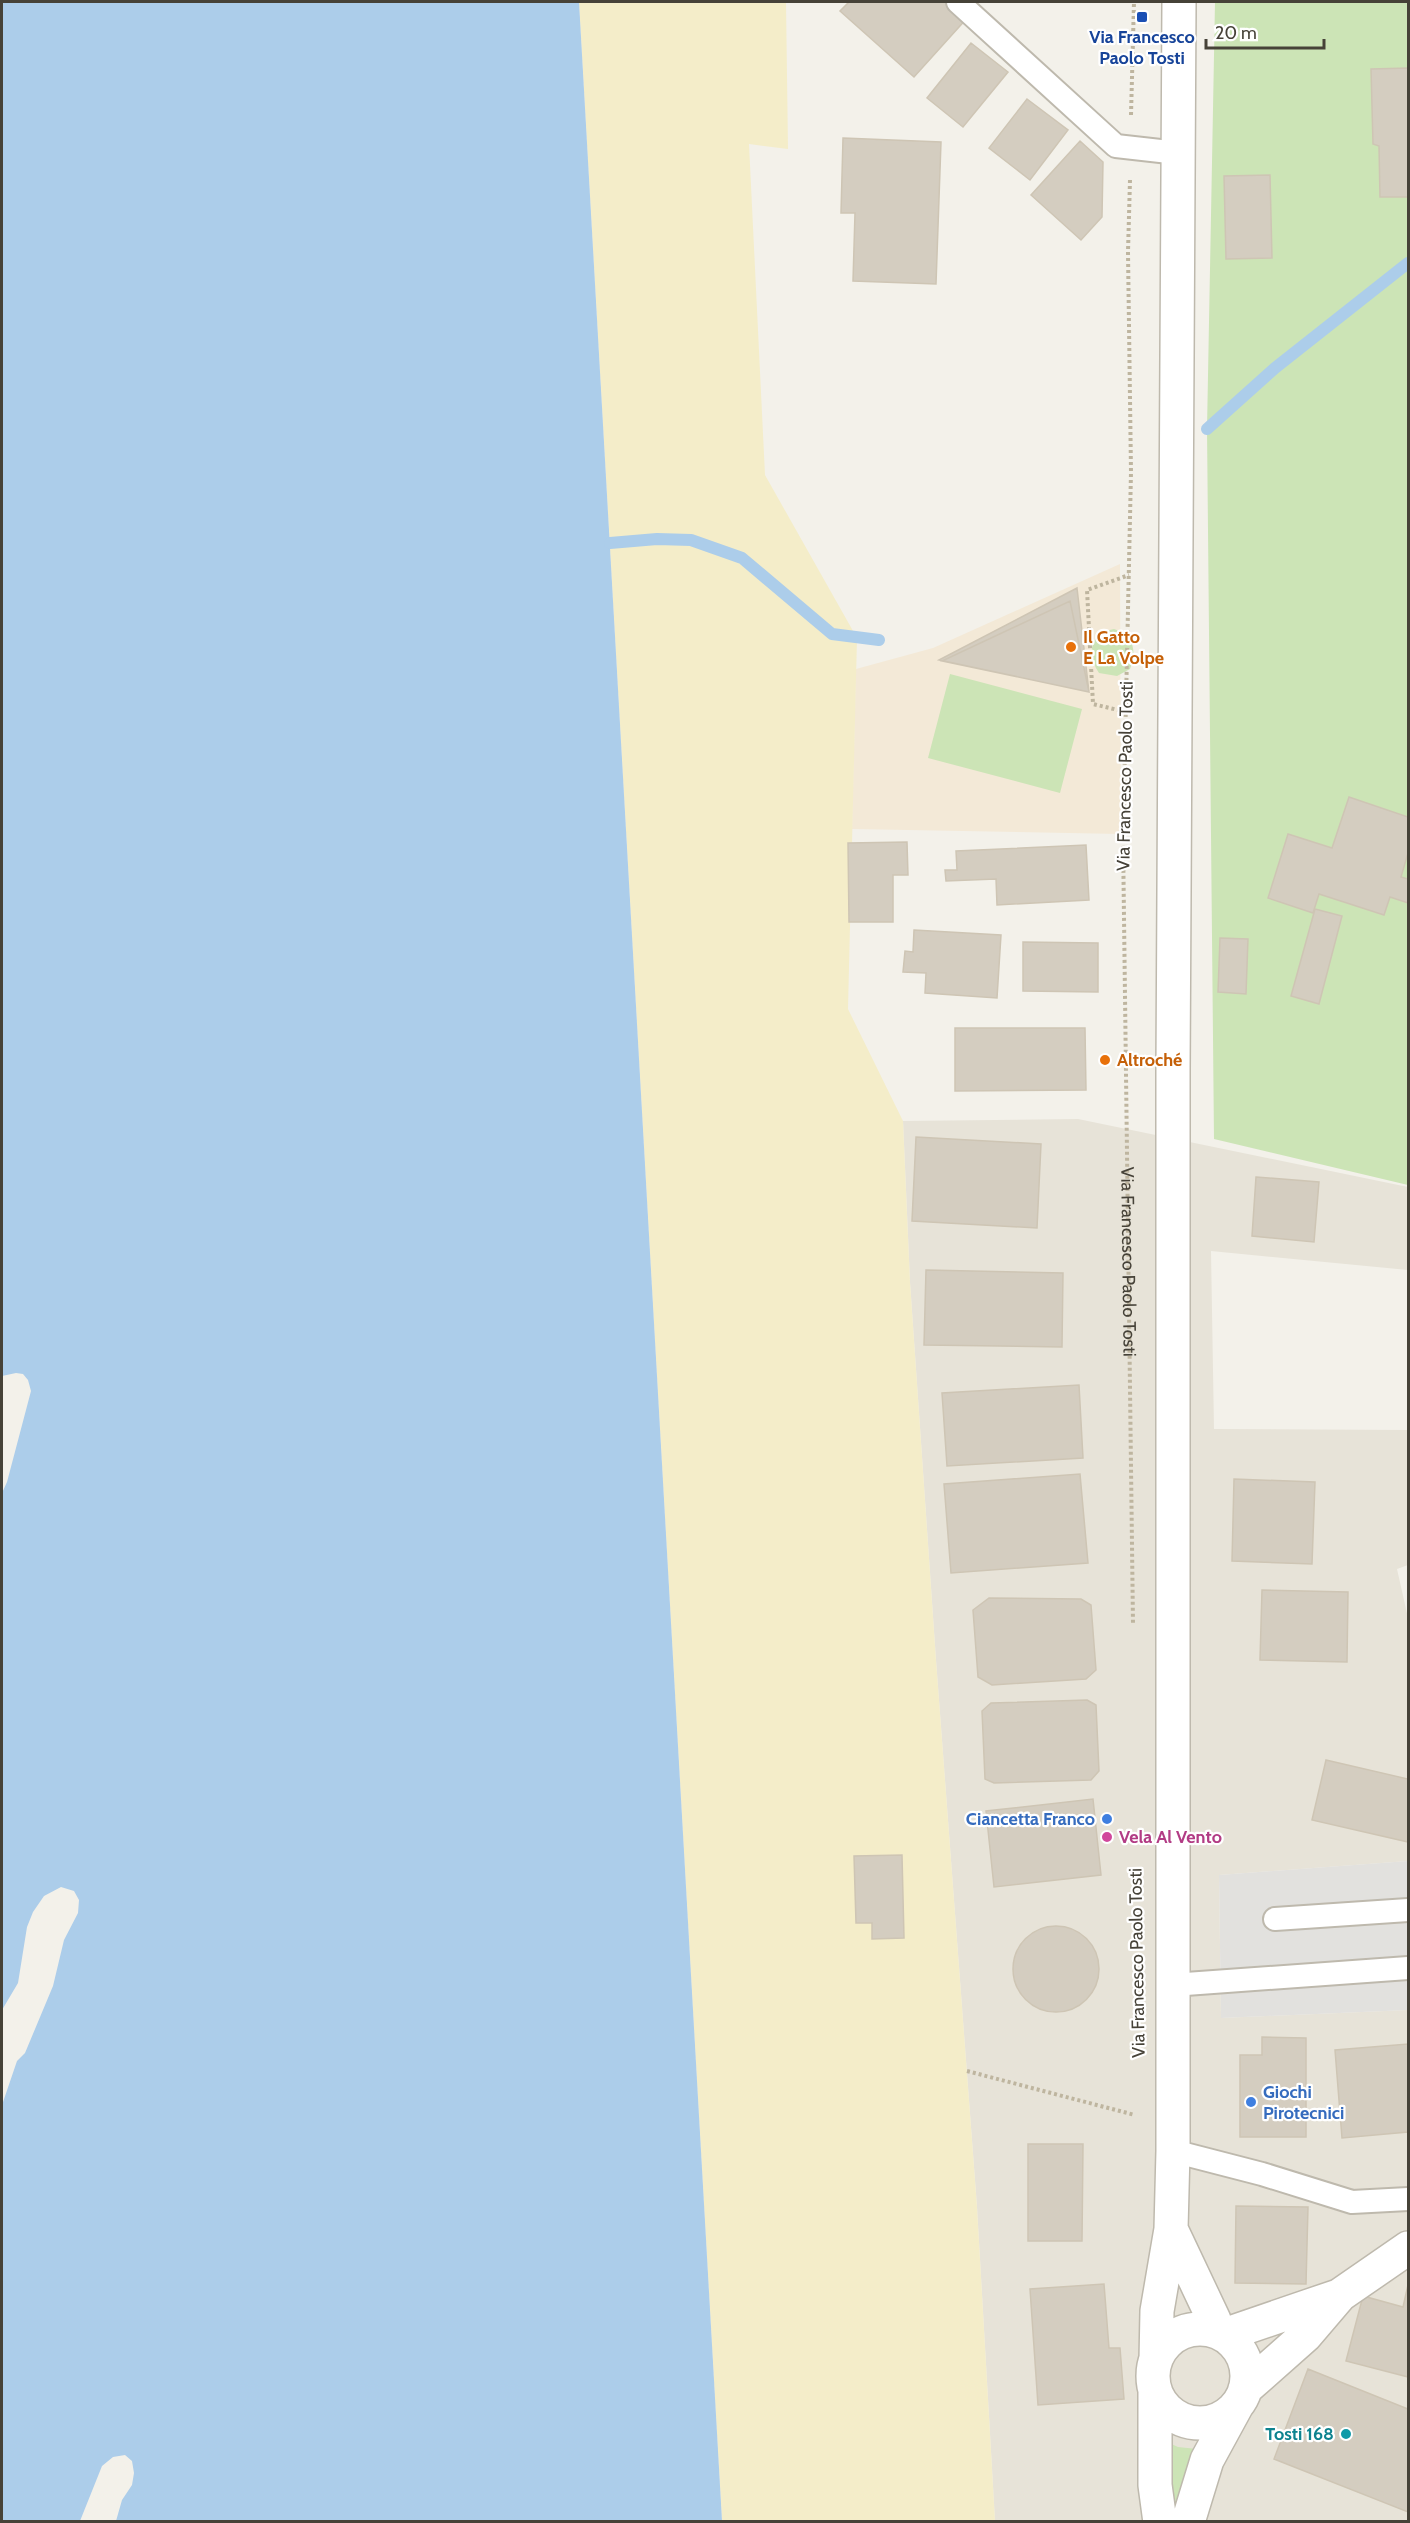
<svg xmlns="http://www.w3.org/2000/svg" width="1410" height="2523" viewBox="0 0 1410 2523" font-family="Cabin,sans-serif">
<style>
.residential{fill:#e7e3d8}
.commercial{fill:#f3e9d7}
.green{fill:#cce4b6}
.sand{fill:#f4edc9}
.parking{fill:#e2e1de}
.water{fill:#accdea}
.pier{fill:#f3f1ea}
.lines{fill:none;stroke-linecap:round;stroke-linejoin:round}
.stream{stroke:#accdea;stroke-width:12}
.building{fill:#d4cdc0;stroke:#cec5b4;stroke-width:1.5}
.service-casing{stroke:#beb9ad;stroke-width:26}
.minor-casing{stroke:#beb9ad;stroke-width:36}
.path{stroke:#beb59f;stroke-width:4;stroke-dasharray:3 3;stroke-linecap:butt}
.service{stroke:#fff;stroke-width:22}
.minor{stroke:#fff;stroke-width:33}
.transit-dot{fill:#1a4fb4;stroke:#fff;stroke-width:2}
.food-dot{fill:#e8710a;stroke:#fff;stroke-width:2}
.shop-dot{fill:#3f7fe0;stroke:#fff;stroke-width:2}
.hotel-dot{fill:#d1479c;stroke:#fff;stroke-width:2}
.culture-dot{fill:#0f9aa8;stroke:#fff;stroke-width:2}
.labels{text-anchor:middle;stroke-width:4.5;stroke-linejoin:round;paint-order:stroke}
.transit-label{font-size:18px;font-weight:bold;fill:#164399;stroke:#fff}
.food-label{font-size:18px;font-weight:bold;fill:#c56008;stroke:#fff;text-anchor:start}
.street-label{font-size:18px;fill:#464238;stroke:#fff}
.shop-label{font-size:18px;font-weight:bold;fill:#366cbe;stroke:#fff;text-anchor:end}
.hotel-label{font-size:18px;font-weight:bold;fill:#b23c85;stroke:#fff;text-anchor:start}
.culture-label{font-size:18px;font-weight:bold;fill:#0d838f;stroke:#fff;text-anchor:end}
</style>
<rect width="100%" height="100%" fill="#f3f1ea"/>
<path class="residential" d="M1078 1119 1408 1187V1270L1211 1251 1214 1429 1408 1430V1565L1397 1569 1408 1618V1861L1219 1875 1221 2018 1408 2010V2521H995L977 2207 936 1660 910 1282 903 1121Z"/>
<path class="commercial" d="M1120 564 1121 834 852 829 856 669 933 648Z"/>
<path class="green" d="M1215 2H1408V1185L1214 1139 1207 429Z
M1114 629C1134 635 1137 651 1130 669L1117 676 1099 673C1086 654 1090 633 1114 629Z
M950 674 1082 709 1060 793 928 758Z
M1167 2442 1178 2447 1197 2449 1175 2521Z"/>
<path class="sand" d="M579 2H786L788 149 749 144 765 475 857 638 848 1009 903 1121 910 1282 936 1660 977 2207 995 2521H722Z"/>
<path class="parking" d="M1408 1861V2010L1221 2018 1219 1875Z"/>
<path class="water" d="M2 2H579L722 2521 2 2522Z"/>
<path class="pier" d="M16 1373 23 1374 28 1380 31 1391 7 1482 2 1493V1376Z
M61 1887 74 1891 79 1900 78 1913 64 1940 53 1986 25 2053 17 2061 2 2105V2010L18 1983 27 1927 33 1912 44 1896Z
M125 2455 132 2461 134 2473 132 2485 122 2500 116 2521H80L102 2466 113 2457Z"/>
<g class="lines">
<path class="stream" d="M1207 429 1275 368 1408 263
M610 543 657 539 691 540 742 558 832 634 879 640"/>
</g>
<path class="building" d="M849 2H950L968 17 914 77 840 11Z
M971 43 1008 72 963 127 927 98Z
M1408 68V197H1380L1379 146 1373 144 1371 69Z
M1027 99 1068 130 1030 180 989 148Z
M843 138 941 142 936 284 853 281 855 213H841Z
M1080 141 1103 162 1102 217 1081 240 1031 195Z
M1270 175 1272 258 1226 259 1224 176Z
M1077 588 1089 692 939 660Z
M1070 601 1089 692 942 661Z
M1349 797 1408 817V853L1401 877 1408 879V903L1390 897 1384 915 1319 894 1313 913 1268 898 1288 834 1332 848Z
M907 842 908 875H893V922H849L848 843Z
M1086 845 1089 900 997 905 996 879 946 881 945 870H957L956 851Z
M1315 909 1342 916 1319 1004 1291 996Z
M914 930 1001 935 997 998 925 993 926 973 903 972 905 951 913 952Z
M1220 938 1248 939 1246 994 1218 992Z
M1023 942 1098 943V992L1023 991Z
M955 1028H1085L1086 1090 955 1091Z
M916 1137 1041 1144 1037 1228 912 1221Z
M1256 1177 1319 1182 1314 1242 1252 1236Z
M926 1270 1063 1273 1062 1347 924 1345Z
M1079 1385 1083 1458 947 1466 942 1393Z
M1080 1474 1088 1563 951 1573 944 1484Z
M1234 1479 1315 1482 1312 1564 1232 1561Z
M1262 1590 1348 1592 1347 1662 1260 1660Z
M989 1598 1081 1599 1091 1605 1096 1670 1086 1679 992 1685 978 1677 973 1610Z
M1087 1700 1096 1705 1099 1771 1091 1780 994 1783 985 1779 982 1711 991 1703Z
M1326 1760 1408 1779V1842L1312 1820Z
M1093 1799 1101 1875 994 1887 986 1811Z
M902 1855 904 1938 872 1939V1923H856L854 1856Z
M1013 1969a43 43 0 1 1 86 0a43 43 0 1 1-86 0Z
M1262 2037 1306 2038V2137H1240V2055H1262Z
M1408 2044V2132L1342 2138 1335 2050Z
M1028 2144H1083L1082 2241H1028Z
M1236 2206 1308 2207 1306 2284 1235 2283Z
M1104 2284 1109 2348H1120L1124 2399 1038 2405 1030 2289Z
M1408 2285V2377L1346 2361 1363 2296 1403 2307Z
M1308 2369 1408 2409V2512L1274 2459Z"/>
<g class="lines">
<defs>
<path id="service" d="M958 2 1116 146 1178 153
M1275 1919 1408 1910
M1172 1985 1408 1968
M1173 2151 1262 2174 1352 2202 1408 2199"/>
<path id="minor" d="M1171 2229 1214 2320 1215 2331
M1153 2376a47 47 0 1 1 94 0a47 47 0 1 1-94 0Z
M1224 2335 1338 2296
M1156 2360 1157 2311 1171 2229 1173 2151V1069L1179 2
M1245 2389 1305 2336 1340 2295 1408 2248
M1155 2391V2485L1160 2522
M1188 2522 1207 2460 1237 2405"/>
</defs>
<use href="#service" class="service-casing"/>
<use href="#minor" class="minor-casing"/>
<g class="path">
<path d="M1131 115 1134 2"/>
<path id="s1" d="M1130 180 1128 252 1131 472 1123 838 1133 1624"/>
<path d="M1126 712 1093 704 1087 590 1129 575"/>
<path d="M967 2071 1135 2115"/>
</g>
<use href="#service" class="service"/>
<use href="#minor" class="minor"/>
</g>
<rect class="transit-dot" x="1136" y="11" width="12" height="12" rx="3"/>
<g class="food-dot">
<circle cx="1071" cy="647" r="6"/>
<circle cx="1105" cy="1060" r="6"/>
</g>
<g class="shop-dot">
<circle cx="1107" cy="1819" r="6"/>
<circle cx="1251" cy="2102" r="6"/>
</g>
<circle class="hotel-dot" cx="1107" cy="1837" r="6"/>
<circle class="culture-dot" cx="1346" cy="2434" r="6"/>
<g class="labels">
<g class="transit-label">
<text x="1142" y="43">Via Francesco<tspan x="1142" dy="21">Paolo Tosti</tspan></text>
</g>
<g class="food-label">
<text x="1083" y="643">Il Gatto<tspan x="1083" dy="21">E La Volpe</tspan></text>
<text x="1117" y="1066">Altroché</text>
</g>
<g class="street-label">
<text transform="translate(1125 776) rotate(-89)" y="6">Via Francesco Paolo Tosti</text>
<text dy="6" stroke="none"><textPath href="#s1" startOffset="1082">Via Francesco Paolo Tosti</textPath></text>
<text transform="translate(1137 1963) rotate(-91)" y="6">Via Francesco Paolo Tosti</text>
</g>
<g class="shop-label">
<text x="1095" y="1825">Ciancetta Franco</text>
<text x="1263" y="2098" text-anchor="start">Giochi<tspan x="1263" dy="21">Pirotecnici</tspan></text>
</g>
<g class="hotel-label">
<text x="1119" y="1843">Vela Al Vento</text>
</g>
<g class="culture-label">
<text x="1334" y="2440">Tosti 168</text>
</g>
</g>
<rect width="1410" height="2523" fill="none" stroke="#464238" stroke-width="6"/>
<path d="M1206 39v9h118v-9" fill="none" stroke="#464238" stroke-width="3"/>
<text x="1215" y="39" font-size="18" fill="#464238" stroke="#ffffff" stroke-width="4.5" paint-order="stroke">20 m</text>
</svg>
